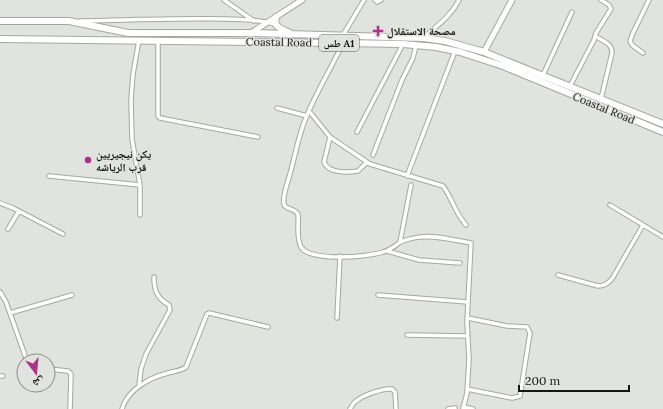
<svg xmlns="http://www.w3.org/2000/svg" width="663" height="409" viewBox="0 0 663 409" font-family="Lora,'Noto Naskh Arabic',serif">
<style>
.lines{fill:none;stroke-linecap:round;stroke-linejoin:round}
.street-casing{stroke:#a6a7a3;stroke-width:5.5}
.secondary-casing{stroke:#a6a7a3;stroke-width:7}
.highway-casing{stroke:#a6a7a3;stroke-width:8}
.street{stroke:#fff;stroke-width:3.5}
.secondary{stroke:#fff;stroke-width:5}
.highway{stroke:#fff;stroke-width:6}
.poi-dot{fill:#ab3388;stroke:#e1e3de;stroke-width:1.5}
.labels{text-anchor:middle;stroke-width:3;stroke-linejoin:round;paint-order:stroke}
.shield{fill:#e1e3de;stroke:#525351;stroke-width:1}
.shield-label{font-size:10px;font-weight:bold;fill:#151514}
.poi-label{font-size:11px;font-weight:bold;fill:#151514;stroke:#e1e3de;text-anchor:start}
.street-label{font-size:11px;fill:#151514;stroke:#e1e3de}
</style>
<rect width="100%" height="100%" fill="#e1e3de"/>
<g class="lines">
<defs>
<path id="street" d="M224 0 254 21
M375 0 377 2 381 0
M80 21C109 21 261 14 276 25
M343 35 364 0
M595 36C603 41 612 43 612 53L601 99
M424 37C437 26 451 16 459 0
M139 40 133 74 131 100 132 139 140 185V215
M158 40V116L160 118 258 137
M343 43C331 69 315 94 305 120 298 138 295 156 290 174 288 181 282 197 284 204 285 210 293 207 298 214 299 224 296 238 301 247 310 262 368 257 383 252 390 250 394 247 399 243 405 239 413 238 420 237 437 235 453 240 471 243L467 322 469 359 467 393 463 409
M643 53 632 45 630 41 633 33 649 0
M543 75 572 12
M570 86 594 40 596 33 611 9 609 5 601 0
M277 108 307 116
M309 111 330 137 370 164 443 186C452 198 455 213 466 225
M357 132 403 44
M330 137 324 162C327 173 348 173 358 171L367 162
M373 155 402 80 413 58 416 45
M49 176 140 185
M407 176 455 51
M0 203 13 208 63 234
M610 205 663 237
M8 229 19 211
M400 242 411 185
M387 251 419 260 460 263
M558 275 598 286C604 286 607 284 612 279L643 225
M0 292 6 302 27 361
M378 295 468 302
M10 313 72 295
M337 318 340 256
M407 335 468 336
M48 369 68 371 71 374 70 409
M0 376H3
M139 386 141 369 146 354 170 310 169 305C157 298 154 291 154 277
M467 389 512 398 520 396 530 333 527 327 507 326 468 318
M463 407 473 409
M122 409C128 389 149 378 168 373 174 371 181 371 186 367L207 314 209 313 268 327
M350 409C352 406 353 403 356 401 364 395 382 388 392 389L395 392 396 409
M448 409 455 408"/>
<path id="secondary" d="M251 33 302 0
M484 52 512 0"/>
<path id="highway" d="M276 17C273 27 281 29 290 33
M0 21H69L128 33H251L423 38 445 41 484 52 663 124
M0 39 343 43 403 44 436 47 460 52 503 66 663 132"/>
</defs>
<use href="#street" class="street-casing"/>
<use href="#secondary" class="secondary-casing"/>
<use href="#highway" class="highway-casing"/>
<use href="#street" class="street"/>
<use href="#secondary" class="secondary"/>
<use href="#highway" class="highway"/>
</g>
<g class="poi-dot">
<path d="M376 25h4v4h4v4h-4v4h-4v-4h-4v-4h4z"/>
<circle cx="88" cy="160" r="4"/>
</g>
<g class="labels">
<rect class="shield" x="319" y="35" width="40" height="16" rx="3"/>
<g class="shield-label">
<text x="339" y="47">طس A1</text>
</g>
<g class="poi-label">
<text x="387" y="35">مصحة الاستقلال</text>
<text x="96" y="158">يكن نيجيريين<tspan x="96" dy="13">قرب الرياشه</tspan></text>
</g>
<g class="street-label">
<text transform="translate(279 42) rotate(1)" y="4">Coastal Road</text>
<text transform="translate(604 108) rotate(22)" y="4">Coastal Road</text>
</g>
</g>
<g transform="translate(36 373) rotate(164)"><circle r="19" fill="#e1e3de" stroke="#8f918d"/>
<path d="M0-3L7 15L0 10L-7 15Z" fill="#ab3388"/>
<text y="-6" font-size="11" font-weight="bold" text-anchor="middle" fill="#151514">ش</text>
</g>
<path d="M519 385v6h110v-6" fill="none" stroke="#151514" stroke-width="2"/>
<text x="525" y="385" font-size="12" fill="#151514" stroke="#e1e3de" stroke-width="3" paint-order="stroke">200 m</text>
</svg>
